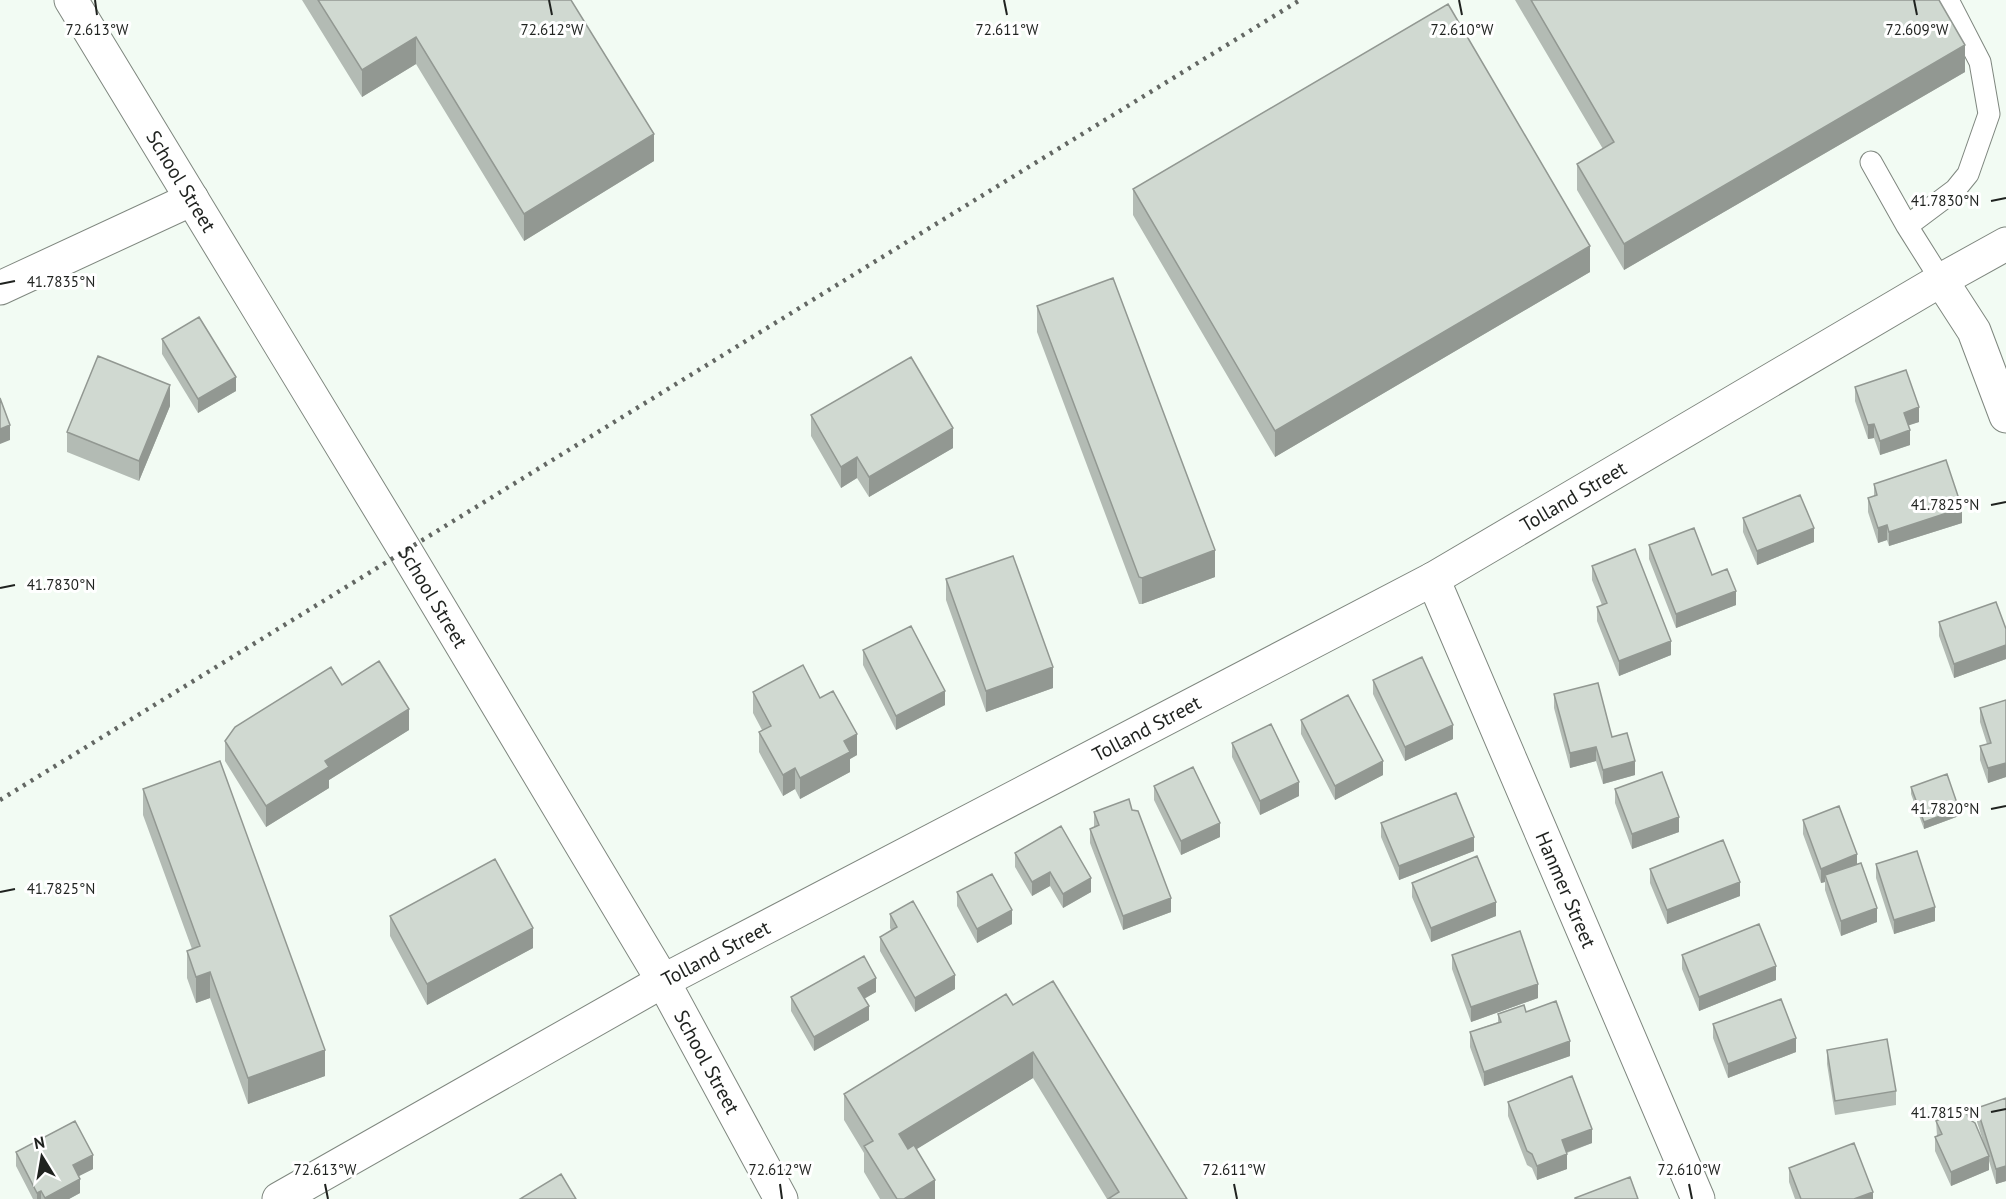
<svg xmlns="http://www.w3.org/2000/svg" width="2006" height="1199" viewBox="0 0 2006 1199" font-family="'PT Sans',sans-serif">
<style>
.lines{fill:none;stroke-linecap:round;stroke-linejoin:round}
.lane-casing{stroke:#7f877f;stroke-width:23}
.street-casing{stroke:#7f877f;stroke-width:35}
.secondary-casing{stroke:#7f877f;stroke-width:35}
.lane{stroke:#fff;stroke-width:21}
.street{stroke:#fff;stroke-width:33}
.secondary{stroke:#fff;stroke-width:33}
.rail{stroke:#636763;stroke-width:4.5;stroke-dasharray:3 6;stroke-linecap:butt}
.wall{fill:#b3bbb4}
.shaded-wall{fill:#929892}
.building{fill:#d0d9d1;stroke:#929892;stroke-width:1.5}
.ticks{fill:none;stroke:#1f221f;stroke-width:2}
.labels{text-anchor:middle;stroke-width:6;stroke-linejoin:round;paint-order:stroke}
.street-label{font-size:20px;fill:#1f221f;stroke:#fff}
.ticks-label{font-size:15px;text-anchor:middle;fill:#1f221f;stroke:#fff;stroke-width:6;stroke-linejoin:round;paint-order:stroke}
</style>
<rect width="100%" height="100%" fill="#f2fbf3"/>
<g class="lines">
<defs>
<path id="lane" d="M1871 162 1907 226 1941 280
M1907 226 1955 190 1968 174 1989 114 1980 62 1948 0"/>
<g id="street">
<path d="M1941 280 1974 331 2006 416"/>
<path id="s1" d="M1433 579 1698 1199"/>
</g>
<g id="secondary">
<path id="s2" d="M71 0 405 550 663 981 781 1199"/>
<path d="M0 288 192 199"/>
<path id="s3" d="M279 1199 663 981 1433 579 1941 280 2006 244"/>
</g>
</defs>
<use href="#lane" class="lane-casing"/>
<use href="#street" class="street-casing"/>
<use href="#secondary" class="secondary-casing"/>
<use href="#lane" class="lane"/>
<use href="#street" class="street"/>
<use href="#secondary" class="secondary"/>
<path class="rail" d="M0 800 1300 0"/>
</g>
<path class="wall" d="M302 0H571L654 161 524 241 416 64 362 97Z
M1515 0H1939L1965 72 1624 270 1577 190V164L1603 149Z
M1133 189 1590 272 1275 457 1133 215Z
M1037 306 1215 577 1142 604H1139L1037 332Z
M162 339 236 391 198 413 162 354Z
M1855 387 1919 422 1908 425 1910 445 1880 455 1874 438 1868 439 1855 401Z
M170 406 139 481 67 452V432Z
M811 415 953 448 869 497 857 478 841 488 811 436Z
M1874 484 1962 523 1889 546 1887 540 1878 543 1868 512V498L1874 496Z
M1743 518 1814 542 1757 565 1743 532Z
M1649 545 1712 575 1736 605 1676 628 1649 559Z
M1592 566 1671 655 1619 676 1597 621V607L1602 605 1592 580Z
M946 579 1053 688 986 712 946 600Z
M1939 622 2006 629V659L1954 678 1939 636Z
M863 650 945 705 896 730 863 665Z
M1373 680 1453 739 1405 761 1373 694Z
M342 685 409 730 329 780V788L266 827 225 761V741Z
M753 692 820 698 857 755 850 759V772L800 799 795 789 783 796 759 752V732L762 730 753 713Z
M1554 694 1612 737 1635 775 1603 784 1596 761 1570 768 1554 708Z
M2006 700V777L1988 783 1980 760V746L1987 744 1980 722V708Z
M1301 720 1383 775 1335 800 1301 734Z
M1232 743 1299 796 1260 815 1232 757Z
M1154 786 1220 837 1181 855 1154 800Z
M1911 787 1959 816 1924 829 1911 794Z
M143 789 325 1076 248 1104 210 998 196 1003 187 978V951L192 949 143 815Z
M1615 789 1679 832 1632 849 1615 803Z
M1094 812 1171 912 1123 930 1090 843V829L1094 827Z
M1803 820 1857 864 1877 922 1841 936 1825 890V882L1821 883 1803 834Z
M1381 823 1474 851 1399 880 1381 837Z
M1015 853 1091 892 1063 908 1050 886 1032 896 1015 867Z
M1876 864 1935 921 1894 934 1876 878Z
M1650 869 1740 896 1667 924 1650 883Z
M1412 883 1496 916 1431 942 1412 897Z
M957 892 1012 924 977 943 957 906Z
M890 914 955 989 915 1012 880 951V937L891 930 890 928Z
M390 916 533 948 427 1005 390 936Z
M1452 955 1538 998 1471 1022 1452 969Z
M1682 955 1776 980 1699 1011 1682 969Z
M876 992 864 999 869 1020 814 1051 791 1011V997Z
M1013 1005 1187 1199H1107L1033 1078 916 1149 935 1199H880L864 1172V1153L844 1120V1094Z
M1526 1012 1570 1056 1484 1086 1470 1047V1032L1498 1022V1014Z
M1713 1024 1796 1052 1728 1078 1713 1038Z
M1827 1050 1896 1091V1105L1835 1115 1827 1064Z
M2006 1098V1181L1996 1184 1989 1161V1170L1951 1186 1935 1151V1137L1937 1136 1936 1121 1969 1119 1984 1144 1977 1122V1108Z
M1508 1102 1592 1143 1567 1153V1169L1537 1180 1532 1168 1527 1165 1508 1116Z
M16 1152 93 1169 79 1176 80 1193 69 1199H33L16 1166Z
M1789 1168 1873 1199H1795L1789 1182Z"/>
<path class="shaded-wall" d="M416 37V64L362 97V70Z
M1965 45V72L1624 270V244Z
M654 134V161L524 241V214Z
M1590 246V272L1275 457V431Z
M236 377V391L198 413V399Z
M170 385V406L139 481V461Z
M1919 407V422L1904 427V413Z
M1874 424V438L1868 439V425Z
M10 425V440L0 444V429Z
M953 428V448L869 497V477Z
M1910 430V445L1880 455V441Z
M857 457V478L841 488V467Z
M1962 508V523L1889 546V532Z
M1887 525V540L1878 543V528Z
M1814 528V542L1757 565V551Z
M1215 550V577L1142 604V578Z
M1736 591V605L1676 628V614Z
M1671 641V655L1619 676V661Z
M2006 645V659L1954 678V664Z
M1053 667V688L986 712V691Z
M945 691V705L896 730V716Z
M409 709V730L329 780V788L266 827V806L325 761Z
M1453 725V739L1405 761V747Z
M857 734V755L850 759V772L800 799V778L844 741Z
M1596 747V761L1570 768V753Z
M1383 761V775L1335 800V786Z
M1635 761V775L1603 784V770Z
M2006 763V777L1988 783V768Z
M795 768V789L783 796V775Z
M1299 782V796L1260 815V801Z
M1959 809V816L1924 829V822Z
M1679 817V832L1632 849V834Z
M1220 823V837L1181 855V841Z
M1474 837V851L1399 880V866Z
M1857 854V869L1825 875V882L1821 883V869Z
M1050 872V886L1032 896V882Z
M1091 878V892L1063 908V894Z
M1740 882V896L1667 924V910Z
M1171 898V912L1123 930V916Z
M1496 902V916L1431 942V928Z
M1935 907V921L1894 934V920Z
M1877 908V922L1841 936V921Z
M1012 910V924L977 943V929Z
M533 928V948L427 1005V984Z
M1776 966V980L1699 1011V997Z
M210 972V998L196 1003V977Z
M955 975V989L915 1012V998Z
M876 978V992L858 1002V988Z
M1538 984V998L1471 1022V1007Z
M869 1006V1020L814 1051V1037Z
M1796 1038V1052L1728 1078V1064Z
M1570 1041V1056L1484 1086V1072Z
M325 1050V1076L248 1104V1078Z
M1033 1052V1078L899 1160V1134Z
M1592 1129V1143L1562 1154V1140Z
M1567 1154V1169L1537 1180V1166Z
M93 1155V1169L73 1179V1165Z
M1989 1156V1170L1951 1186V1172Z
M2006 1166V1181L1996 1184V1169Z
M80 1179V1193L69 1199H45V1198Z
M935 1180V1199H904Z
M41 1191V1199H37V1193Z
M1873 1192V1199H1854Z"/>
<path class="building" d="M318 0H571L654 134 524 214 416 37 362 70Z
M1531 0H1939L1965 45 1624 244 1577 164 1614 142Z
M1448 4 1590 246 1275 431 1133 189Z
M1113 278 1215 550 1142 578 1139 577 1037 306Z
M199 317 236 377 198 399 162 339Z
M98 356 170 385 139 461 67 432Z
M911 357 953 428 869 477 857 457 841 467 811 415Z
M1906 370 1919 407 1904 413 1910 430 1880 441 1874 424 1868 425 1855 387Z
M0 398 10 425 0 429Z
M1946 460 1962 508 1889 532 1887 525 1878 528 1868 498 1877 495 1874 484Z
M1800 495 1814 528 1757 551 1743 518Z
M1694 528 1712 575 1727 569 1736 591 1676 614 1649 545Z
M1635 549 1671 641 1619 661 1597 607 1607 603 1592 566Z
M1013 556 1053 667 986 691 946 579Z
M1996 602 2006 629V645L1954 664 1939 622Z
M911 626 945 691 896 716 863 650Z
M1422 657 1453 725 1405 747 1373 680Z
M379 661 409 709 325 761 329 767 266 806 225 741 235 727 331 667 342 685Z
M803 665 820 698 833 691 857 734 844 741 850 752 800 778 795 768 783 775 759 732 771 726 753 692Z
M1598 683 1612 737 1627 733 1635 761 1603 770 1596 747 1570 753 1554 694Z
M1348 695 1383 761 1335 786 1301 720Z
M2006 700V763L1988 768 1980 746 1991 743 1980 708Z
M1271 724 1299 782 1260 801 1232 743Z
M220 761 325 1050 248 1078 210 972 196 977 187 951 200 946 143 789Z
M1193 767 1220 823 1181 841 1154 786Z
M1662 772 1679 817 1632 834 1615 789Z
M1947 774 1959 809 1924 822 1911 787Z
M1456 793 1474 837 1399 866 1381 823Z
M1129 799 1132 810 1138 811 1171 898 1123 916 1090 829 1099 825 1094 812Z
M1839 806 1857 854 1821 869 1803 820Z
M1061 826 1091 878 1063 894 1050 872 1032 882 1015 853Z
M1723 840 1740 882 1667 910 1650 869Z
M1917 851 1935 907 1894 920 1876 864Z
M1477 856 1496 902 1431 928 1412 883Z
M495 859 533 928 427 984 390 916Z
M1861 863 1877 908 1841 921 1825 875Z
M992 874 1012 910 977 929 957 892Z
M913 901 955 975 915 998 880 937 897 927 890 914Z
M1759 924 1776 966 1699 997 1682 955Z
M1520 931 1538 984 1471 1007 1452 955Z
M864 956 876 978 858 988 869 1006 814 1037 791 997Z
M1053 981 1187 1199H1108L1119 1192 1033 1052 899 1134 908 1149 914 1145 935 1180 904 1199H897L864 1146 873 1141 844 1094 1006 994 1013 1005Z
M1781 999 1796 1038 1728 1064 1713 1024Z
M1556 1001 1570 1041 1484 1072 1470 1032 1501 1022 1498 1014 1524 1005 1526 1012Z
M1887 1039 1896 1091 1835 1101 1827 1050Z
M1572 1076 1592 1129 1562 1140 1567 1154 1537 1166 1532 1154 1527 1151 1508 1102Z
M2006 1098V1166L1996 1169 1977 1108Z
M1965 1109 1969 1119 1975 1123 1989 1156 1951 1172 1935 1137 1942 1134 1936 1121Z
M75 1121 93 1155 73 1165 80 1179 45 1198 41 1191 37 1193 16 1152Z
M1854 1143 1873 1192 1854 1199H1801L1789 1168Z
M561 1174 576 1199H520Z
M1630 1177 1638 1199H1575V1198Z"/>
<path class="ticks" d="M95 0 97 15M549 0 552 15M1004 0 1007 15M1459 0 1462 15M1914 0 1917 15M1991 201 2006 198M0 284 15 281M1991 505 2006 502M0 588 15 585M1991 809 2006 806M0 892 15 889M1991 1112 2006 1109M325 1184 328 1199M780 1184 782 1199M1234 1184 1237 1199M1689 1184 1692 1199"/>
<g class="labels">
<g class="street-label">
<text dy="7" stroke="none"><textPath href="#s2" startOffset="212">School Street</textPath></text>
<text dy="7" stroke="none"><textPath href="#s3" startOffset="1473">Tolland Street</textPath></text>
<text dy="7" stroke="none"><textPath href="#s2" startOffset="698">School Street</textPath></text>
<text dy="7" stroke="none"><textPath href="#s3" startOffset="987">Tolland Street</textPath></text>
<text dy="7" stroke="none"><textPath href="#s1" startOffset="338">Hanmer Street</textPath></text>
<text dy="7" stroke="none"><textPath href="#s3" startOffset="501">Tolland Street</textPath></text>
<text dy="7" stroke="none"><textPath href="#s2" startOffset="1238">School Street</textPath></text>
</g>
</g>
<g class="ticks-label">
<text x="97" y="35">72.613°W</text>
<text x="552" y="35">72.612°W</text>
<text x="1007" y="35">72.611°W</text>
<text x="1462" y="35">72.610°W</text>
<text x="1917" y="35">72.609°W</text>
<text x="1945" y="206">41.7830°N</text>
<text x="61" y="287">41.7835°N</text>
<text x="1945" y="510">41.7825°N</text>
<text x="61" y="590">41.7830°N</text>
<text x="1945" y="814">41.7820°N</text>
<text x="61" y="894">41.7825°N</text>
<text x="1945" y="1118">41.7815°N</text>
<text x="325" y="1175">72.613°W</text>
<text x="780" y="1175">72.612°W</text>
<text x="1234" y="1175">72.611°W</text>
<text x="1689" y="1175">72.610°W</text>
</g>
<g transform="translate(42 1157) rotate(349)" stroke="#ffffff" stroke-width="4.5" paint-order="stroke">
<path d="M0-4.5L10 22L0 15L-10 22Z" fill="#1f221f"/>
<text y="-9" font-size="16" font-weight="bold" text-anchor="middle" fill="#1f221f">N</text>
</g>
</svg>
